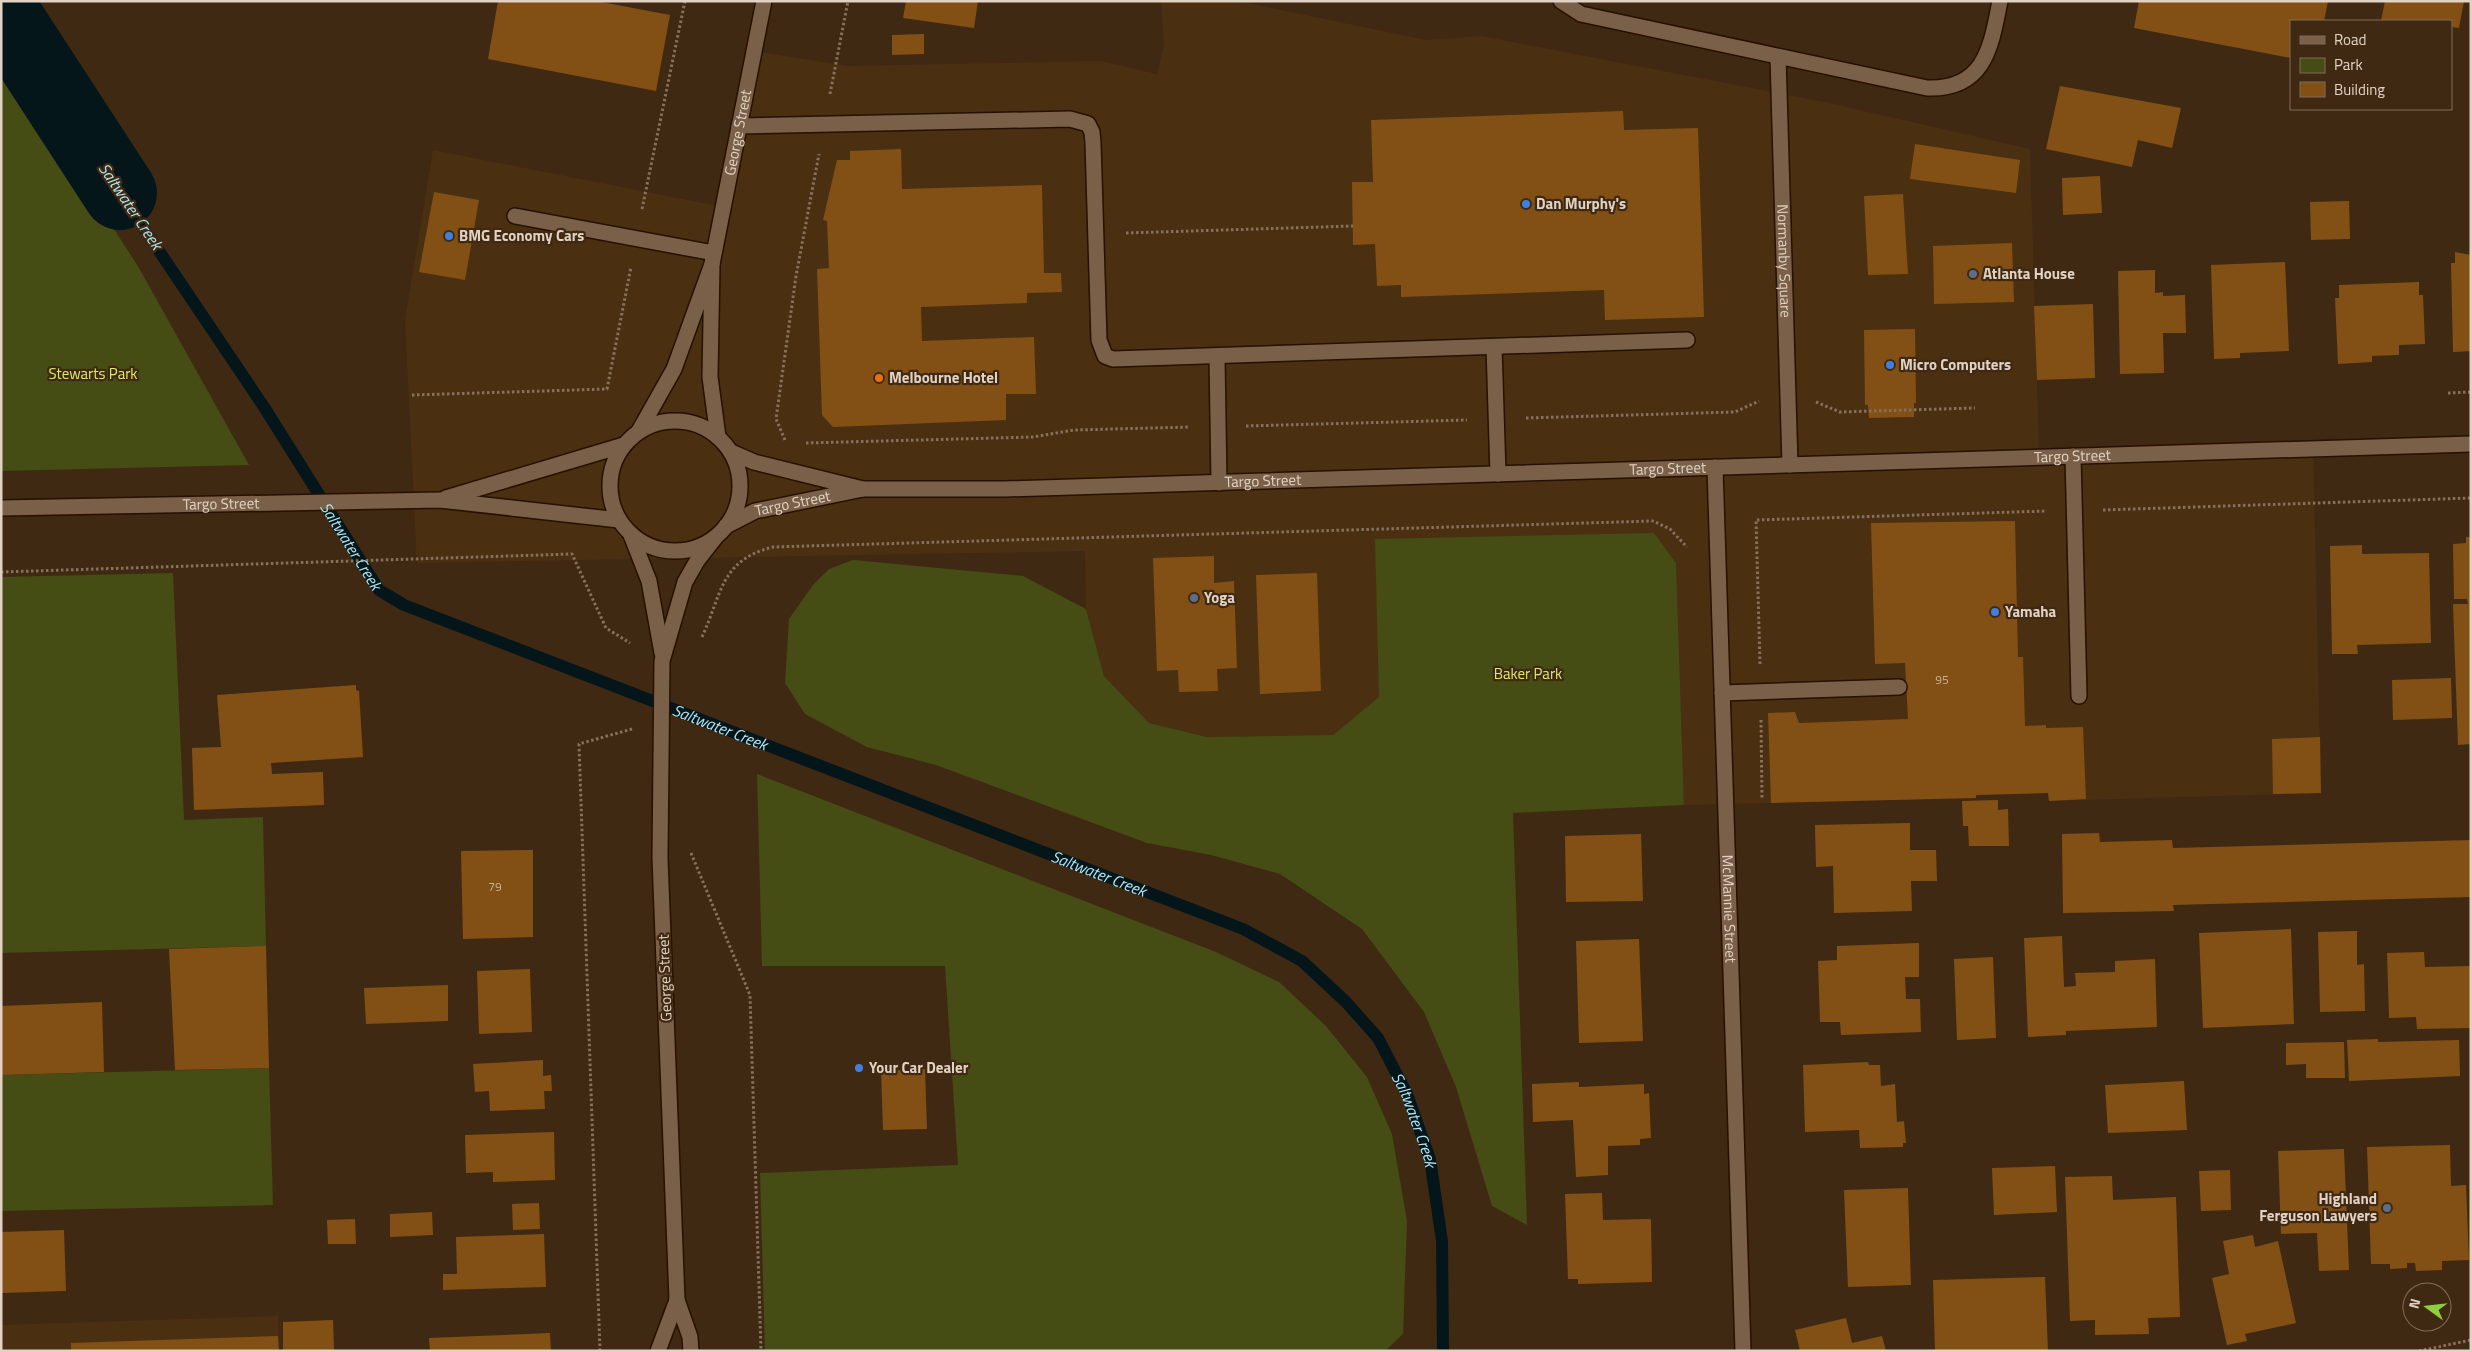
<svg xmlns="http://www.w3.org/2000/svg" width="2472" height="1352" viewBox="0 0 2472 1352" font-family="'Titillium Web',sans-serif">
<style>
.built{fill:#4b2f11}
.green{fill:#454c14}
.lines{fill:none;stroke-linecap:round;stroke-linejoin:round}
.stream{stroke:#05161a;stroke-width:12}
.river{stroke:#05161a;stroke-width:74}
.building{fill:#825014}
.minor-casing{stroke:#261100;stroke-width:18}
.path{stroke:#85715e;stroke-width:3;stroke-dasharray:2.5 2.5;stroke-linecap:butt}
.minor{stroke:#7a6048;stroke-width:15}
.shop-dot{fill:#3f7fe0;stroke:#402912;stroke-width:2}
.service-dot{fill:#5c6f8a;stroke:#402912;stroke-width:2}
.food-dot{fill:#e8710a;stroke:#402912;stroke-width:2}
.labels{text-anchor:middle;stroke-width:4.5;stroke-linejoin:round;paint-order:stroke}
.number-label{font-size:12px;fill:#c9b298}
.street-label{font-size:15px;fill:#e1d2c4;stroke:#402912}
.poi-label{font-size:15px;font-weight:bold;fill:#e1d2c4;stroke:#402912;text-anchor:start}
.park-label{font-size:15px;fill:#daeb6e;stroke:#402912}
.water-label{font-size:16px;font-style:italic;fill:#afe9f5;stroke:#402912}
</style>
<rect width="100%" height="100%" fill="#402912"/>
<path class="built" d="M1161 1H1238L1426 40 1481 36 1824 102 2030 149 2039 454 2313 445 2321 793 2049 801 2048 793 1977 795 1976 798 1684 805 1676 563 1379 697 1333 735 1207 737 1149 723 1104 676 1086 609 1085 551 417 563 405 320 433 150 728 208 761 52 848 66 1100 61 1157 74 1164 45Z
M278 1316 279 1351H1V1325Z"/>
<path class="green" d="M1 54 139 268 249 465 1 471Z
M1654 533 1676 563 1684 805 1513 813 1527 1225 1492 1206 1456 1087 1424 1012 1362 929 1280 874 1211 855 1147 843 936 765 867 747 805 714 785 683 789 619 813 585 829 569 853 560 1023 576 1086 609 1104 676 1149 723 1207 737 1333 735 1379 697 1375 539Z
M173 573 184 820 263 817 266 946 1 953V577Z
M757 774 1216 952 1279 982 1326 1026 1367 1077 1392 1134 1407 1221 1403 1334 1385 1351H765L760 1173 958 1165 945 966H762Z
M269 1068 273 1205 1 1211V1075Z"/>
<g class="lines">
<path class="stream" id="s1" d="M120 193 264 407 379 590 404 605 1243 929 1302 961 1346 1002 1378 1038 1407 1094 1430 1159 1442 1241 1443 1351"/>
<path class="river" d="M1 10 120 193"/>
</g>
<path class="building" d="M498 1H596L670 15 656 91 488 59Z
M906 1H978L974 28 903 18Z
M2139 1H2328L2324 21H2291V58L2134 28Z
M2385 1H2464L2459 28 2451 27V21H2381Z
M924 34V54L892 55V35Z
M2060 86 2181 108 2172 148 2138 140 2132 167 2046 149Z
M1623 111 1624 130 1698 128 1704 317 1605 320 1604 290 1401 297V285L1377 286 1375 244 1353 245 1352 182H1373L1371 120Z
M1915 144 2020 160 2016 193 1910 179Z
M901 149 902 189 1042 185 1044 273H1061L1062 292 1027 293V303L921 307 922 341 1034 337 1036 394H1006V420L833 427 822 415 817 269 829 268 827 221 823 220 837 160H850V151Z
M2100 176 2102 213 2063 215 2062 178Z
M434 192 479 200 465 280 419 272Z
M1903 194 1908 274 1868 275 1864 196Z
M2349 201 2350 239 2311 240 2310 202Z
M2012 243 2014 302 1934 304 1933 246Z
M2455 252 2471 255V351L2453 352 2451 263H2455Z
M2285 262 2289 351 2240 353V358L2214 359 2211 265Z
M2155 270V293L2163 292V296L2185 295 2186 333H2163L2164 373 2120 374 2118 271Z
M2419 282V295H2423L2425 344 2399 345V355L2372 356V362L2338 364 2335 298H2339V285Z
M2093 304 2095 378 2037 380 2034 306Z
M1915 329 1916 403H1914V417L1869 418 1868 405H1865L1864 330Z
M2015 521 2018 657H2023L2025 726 2046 725V728L2083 727 2086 799 2049 801 2048 793 1976 795V798L1771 803 1768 713 1795 712 1799 723 1908 719 1905 663 1875 664 1871 523Z
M2466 537H2471V744L2458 745 2453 604H2468L2467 599H2454L2453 544 2466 543Z
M2362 545V554L2429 553 2431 643 2357 645 2358 654H2332L2330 546Z
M1214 556V583L1234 581 1237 668 1217 669 1218 691 1179 692 1178 670 1157 671 1153 558Z
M1317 573 1321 691 1260 694 1256 575Z
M2451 678 2452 718 2393 720 2392 680Z
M356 685V690L359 691 363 757 271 763 272 774 323 772 324 805 194 810 192 748 221 747 217 695Z
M2320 737 2321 793 2273 794 2272 739Z
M1998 800V810L2008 809 2009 846H1969L1968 826H1963L1962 801Z
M1910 823V850H1936L1937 881H1911L1912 911 1834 913 1833 866 1816 867 1815 825Z
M2099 833 2100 842 2172 840 2173 848 2471 840V897L2173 905 2174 911 2063 913 2062 834Z
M1641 834 1643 901 1566 902 1565 836Z
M533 850V937L463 939 461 851Z
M2291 929 2294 1024 2203 1028 2199 933Z
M2357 931V965L2364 964 2365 1011 2320 1012 2318 932Z
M2062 936 2064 987 2076 986 2075 973 2115 972V961L2155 959 2157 1027 2066 1031V1035L2028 1037 2024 938Z
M1639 939 1643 1041 1579 1043 1576 941Z
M1919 943V977H1905L1906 999H1920L1921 1032 1841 1035 1840 1022H1820L1818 961 1837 960V946Z
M266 946 269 1068 175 1070 169 949Z
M2424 952 2425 967 2471 966V1028L2417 1029 2416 1017 2389 1018 2387 953Z
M1993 957 1996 1038 1957 1040 1954 959Z
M530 969 532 1032 479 1034 477 971Z
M448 985V1021L366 1024 364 988Z
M102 1002 104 1072 1 1075V1006Z
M2378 1039V1042L2459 1040 2460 1076 2349 1081 2347 1040Z
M2344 1042 2345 1078H2306V1064L2286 1065V1043Z
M543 1060V1076L551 1075 552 1091H544L545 1109 490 1111 489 1091 475 1092 473 1064Z
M1868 1062 1869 1065H1880L1881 1086 1895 1084 1897 1122 1904 1121 1906 1143H1903V1147L1860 1148 1859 1130 1805 1132 1803 1065Z
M925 1069 927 1129 883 1130 881 1071Z
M2184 1081 2187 1130 2108 1133 2105 1085Z
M1579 1082V1087L1644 1084V1094L1649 1093 1651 1138 1640 1139V1145L1608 1146V1175L1576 1177 1573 1120 1533 1122 1532 1084Z
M554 1132 555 1180 493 1182V1172L466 1173 465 1135Z
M2450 1145 2451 1186 2466 1185 2469 1260 2442 1261V1270L2416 1271 2415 1263H2407V1268L2390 1269V1264H2371L2367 1147Z
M2344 1149 2349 1270 2319 1271 2317 1233 2281 1234 2278 1151Z
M2055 1166 2057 1212 1994 1215 1992 1168Z
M2230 1170 2231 1210 2201 1211 2199 1171Z
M2112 1176 2113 1200 2176 1197 2180 1317 2148 1318 2149 1334 2095 1335V1320L2070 1321 2065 1177Z
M1908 1188 1911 1285 1848 1287 1844 1190Z
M1602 1193 1603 1220 1651 1219 1652 1282 1578 1284V1279H1568L1565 1194Z
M539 1203 540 1229 513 1230 512 1204Z
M432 1212 433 1235 390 1237V1214Z
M355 1219 356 1244H328L327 1220Z
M64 1230 66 1291 1 1293V1232Z
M544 1234 546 1287 443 1290V1274H457L456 1237Z
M2253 1235 2255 1247 2278 1241 2296 1323 2245 1334 2247 1341 2227 1345 2212 1278 2229 1274 2223 1241Z
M2045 1277 2048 1351H1935L1933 1280Z
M1846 1318 1852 1343 1882 1336 1886 1351H1800L1795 1330Z
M333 1320 334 1351H283V1322Z
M550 1333 551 1351H430L429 1338Z
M278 1336 279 1351H71V1343Z"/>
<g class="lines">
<defs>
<g id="minor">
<path d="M1561 1 1581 14 1927 88C1985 90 1991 47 2000 1"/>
<path id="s2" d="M1778 57 1790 465"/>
<path d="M739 126 1070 119 1088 124 1092 132 1093 143 1099 340 1105 356 1113 359 1687 340"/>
<path d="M515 216 714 253"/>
<path id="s3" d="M712 264 764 1"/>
<path d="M1494 347 1498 474"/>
<path d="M1217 357 1219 483"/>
<circle cx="675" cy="486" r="65"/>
<path d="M639 431 674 369 712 264 710 377 718 437"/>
<path d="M2073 456 2079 696"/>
<path id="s4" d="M1715 467 1743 1351"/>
<path id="s5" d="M863 489H1005L2471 444"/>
<path d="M446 498 624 445"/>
<path id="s6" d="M1 508 440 500 619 520"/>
<path id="s7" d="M726 526 755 511 863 489 754 462 731 452"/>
<path d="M631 535 649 581 662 653"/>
<path d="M1722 693 1899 687"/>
<path d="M658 1351 677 1300"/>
<path d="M691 1351 690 1337 677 1300 660 858 662 661 685 582 697 561 715 538"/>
</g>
</defs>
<use href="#minor" class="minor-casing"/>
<path class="path" d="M830 94 848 1
M642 209 685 1
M1126 233 1353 226
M2448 393 2471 392
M412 395 607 389 631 267
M1816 402 1840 412 1975 408
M1526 418 1735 412 1759 401
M1246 426 1467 420
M785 440 776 419 796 276 819 154
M806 443 1033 437 1074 430 1190 427
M2103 510 2471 498
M1 572 572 554 606 628 630 643
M702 637C722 594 720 560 773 547L1653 521 1670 529 1687 547
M1760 664 1756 520 2047 511
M1761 720 1762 799
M691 853 750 995 761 1351
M600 1351 579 744 632 729
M2419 1351 2471 1340"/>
<use href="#minor" class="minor"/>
</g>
<g class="shop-dot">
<circle cx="1526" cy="204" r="5"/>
<circle cx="449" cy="236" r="5"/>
<circle cx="1890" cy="365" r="5"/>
<circle cx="1995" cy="612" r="5"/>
<circle cx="859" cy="1068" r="5"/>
</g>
<g class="service-dot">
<circle cx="1973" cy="274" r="5"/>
<circle cx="1194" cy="598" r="5"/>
<circle cx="2387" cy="1208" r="5"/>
</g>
<circle class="food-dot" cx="879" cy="378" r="5"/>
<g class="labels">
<g class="number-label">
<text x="1942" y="684">95</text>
<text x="495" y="891">79</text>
</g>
<g class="street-label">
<text dy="5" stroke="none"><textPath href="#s3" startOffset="134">George Street</textPath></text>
<text dy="5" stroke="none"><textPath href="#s2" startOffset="204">Normanby Square</textPath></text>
<text dy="5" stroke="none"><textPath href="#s5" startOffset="1210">Targo Street</textPath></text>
<text dy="5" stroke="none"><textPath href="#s5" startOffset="805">Targo Street</textPath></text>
<text dy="5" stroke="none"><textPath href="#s5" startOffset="400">Targo Street</textPath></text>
<text dy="5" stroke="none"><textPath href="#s6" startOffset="220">Targo Street</textPath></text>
<text dy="5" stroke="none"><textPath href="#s7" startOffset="71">Targo Street</textPath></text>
<text dy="5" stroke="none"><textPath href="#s4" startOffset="442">McMannie Street</textPath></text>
<text transform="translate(665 978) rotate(-92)" y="5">George Street</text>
</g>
<g class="poi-label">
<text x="1536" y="209">Dan Murphy's</text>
<text x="459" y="241">BMG Economy Cars</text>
<text x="1983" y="279">Atlanta House</text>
<text x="1900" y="370">Micro Computers</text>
<text x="889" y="383">Melbourne Hotel</text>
<text x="1204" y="603">Yoga</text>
<text x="2005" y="617">Yamaha</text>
<text x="869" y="1073">Your Car Dealer</text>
<text x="2377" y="1204" text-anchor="end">Highland<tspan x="2377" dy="17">Ferguson Lawyers</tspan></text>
</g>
<g class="park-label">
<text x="93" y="379">Stewarts Park</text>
<text x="1528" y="679">Baker Park</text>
</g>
<g class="water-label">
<text transform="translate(131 206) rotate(56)" y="6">Saltwater Creek</text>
<text dy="6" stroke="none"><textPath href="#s1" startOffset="422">Saltwater Creek</textPath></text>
<text dy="6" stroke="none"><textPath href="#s1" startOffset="842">Saltwater Creek</textPath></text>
<text dy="6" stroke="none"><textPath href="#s1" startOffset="1248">Saltwater Creek</textPath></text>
<text dy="6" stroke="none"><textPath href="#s1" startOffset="1668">Saltwater Creek</textPath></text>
</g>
</g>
<rect width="2472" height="1352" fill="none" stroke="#e1d2c4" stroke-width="5"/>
<rect x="2290" y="20" width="162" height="90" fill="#402912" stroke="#806d59"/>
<rect x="2300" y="36" width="25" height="8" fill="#7a6048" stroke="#806d59"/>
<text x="2334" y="45" font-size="15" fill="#e1d2c4">Road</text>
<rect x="2300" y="58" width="25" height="15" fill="#454c14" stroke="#806d59"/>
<text x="2334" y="70" font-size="15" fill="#e1d2c4">Park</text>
<rect x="2300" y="82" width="25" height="15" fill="#825014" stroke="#806d59"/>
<text x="2334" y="95" font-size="15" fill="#e1d2c4">Building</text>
<g transform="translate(2427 1307) rotate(285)"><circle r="24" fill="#402912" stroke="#806d59"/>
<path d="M0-4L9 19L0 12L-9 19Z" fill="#8ece43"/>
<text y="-8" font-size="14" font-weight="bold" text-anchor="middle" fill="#e1d2c4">N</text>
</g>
</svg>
